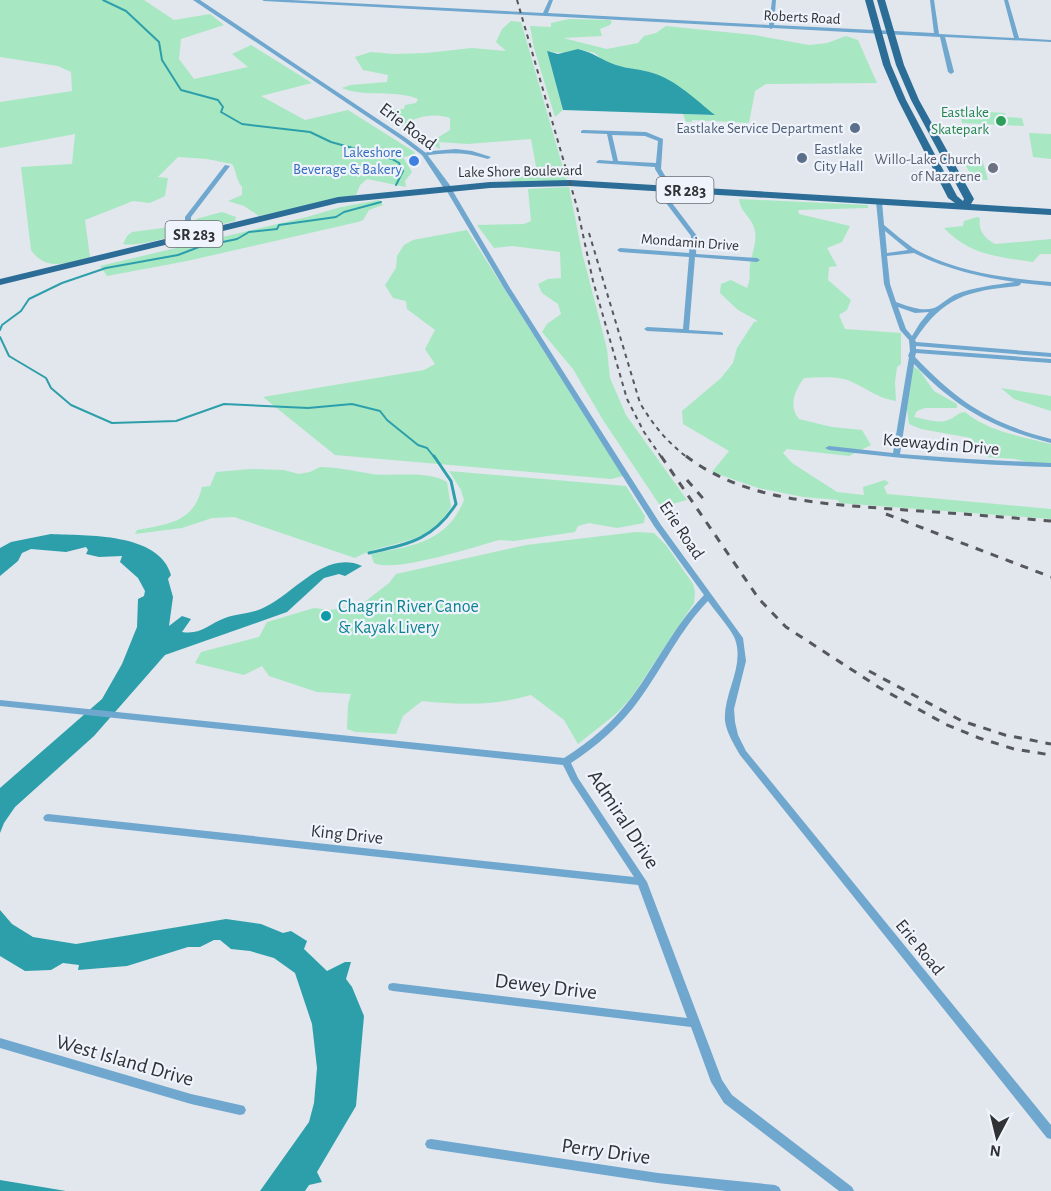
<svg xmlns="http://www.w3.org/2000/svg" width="1051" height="1191" viewBox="0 0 1051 1191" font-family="'Alegreya Sans',sans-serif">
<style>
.green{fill:#a7e8c2}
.water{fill:#2d9fab}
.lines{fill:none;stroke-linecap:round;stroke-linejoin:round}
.stream-far1{stroke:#2d9fab;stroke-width:2}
.stream{stroke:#2d9fab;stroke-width:3}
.minor{fill:#6fa7cf;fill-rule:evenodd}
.tertiary{fill:#6fa7cf;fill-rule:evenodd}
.primary{fill:#2b6d97;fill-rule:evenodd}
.rail-far1{stroke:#55575b;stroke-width:2;stroke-dasharray:4.5 4.5;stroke-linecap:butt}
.rail{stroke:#55575b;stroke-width:3;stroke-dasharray:8 8;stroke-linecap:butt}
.leisure-dot{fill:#2e9e5b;stroke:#eff3fb;stroke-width:2}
.service-dot{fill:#5c6f8a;stroke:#eff3fb;stroke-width:2}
.shop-dot{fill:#3f7fe0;stroke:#eff3fb;stroke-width:2}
.worship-dot{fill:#6b7280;stroke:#eff3fb;stroke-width:2}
.culture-dot{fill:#0f9aa8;stroke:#eff3fb;stroke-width:2}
.labels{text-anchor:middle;stroke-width:4.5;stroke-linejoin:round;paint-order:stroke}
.far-street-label{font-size:15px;fill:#303235;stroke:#eff3fb}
.far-leisure-label{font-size:15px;fill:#27864d;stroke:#eff3fb;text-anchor:end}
.far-service-label{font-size:15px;fill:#4e5e75;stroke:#eff3fb;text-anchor:end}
.far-shop-label{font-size:15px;fill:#366cbe;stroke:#eff3fb;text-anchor:end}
.far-worship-label{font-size:15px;fill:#5b616d;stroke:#eff3fb;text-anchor:end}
.shield{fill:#eff3fb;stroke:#696c70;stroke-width:1.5}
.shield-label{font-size:16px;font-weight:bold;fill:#303235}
.street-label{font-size:18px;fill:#303235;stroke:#eff3fb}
.culture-label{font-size:18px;fill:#0d838f;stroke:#eff3fb;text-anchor:start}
.near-street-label{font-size:21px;fill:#303235;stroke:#eff3fb}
</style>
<rect width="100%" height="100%" fill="#e2e6ed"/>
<path class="green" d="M0 0H144L174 20 210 14 224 25 181 39 179 59 194 79 248 67 232 54 251 45 312 83 261 96 305 120 348 110 413 151 416 155 403 157 412 172 405 181 406 187 367 179 360 185 356 195 259 216 244 206 228 201 242 195V187C236 180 237 172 232 164L207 159 178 157 158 177 168 178 165 196 150 203 133 201 85 220 90 257C67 263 46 272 31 250L21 167 72 164 75 134 0 148V102L72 91 71 72 58 66 0 57Z
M569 19 610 20 612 22 610 25 600 29 602 36 563 38 607 49 638 43 644 36 656 33 666 26 754 35 809 45 827 43 846 36 858 40 877 83 766 84 755 91 749 123 692 120V122H686L683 114 713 115 654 73 622 67 603 61 595 53 578 49 568 53 547 52 563 110 555 117 534 48 530 26 551 27V23Z
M511 21 521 22 567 182H517L508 180 537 172 531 139 467 144 439 142 440 149 429 143 450 130V118C435 112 412 117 401 127L377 110 404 109 405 105 416 103 418 99C394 89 366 98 342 88L350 85 387 82 388 75 363 70 355 57 371 52 394 54 426 53 472 48 506 51 496 42 502 29Z
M959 110 1005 113 1006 117 1022 118 1024 126 962 123Z
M1029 133 1051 134V159L1033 157Z
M961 157 982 159 988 180 973 179Z
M569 187 582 252 607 349 610 378 626 415 687 500 661 507 603 420 573 369 542 332 547 324 561 314 558 304 542 293 538 284 548 279 561 278 560 252 512 246 494 248 477 225 524 224 531 221 528 189Z
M739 199 868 205V208L798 210 799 214 850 226 842 242 827 248 837 266 829 267 828 280 851 300 847 310 839 315 845 329 901 333V364L897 367 895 382 896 401C875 397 870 390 852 382 837 375 820 378 804 378 795 390 788 406 799 419L832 427 862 430 871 445 849 456 787 449 783 453 792 463 837 492 864 495 863 487 885 480 889 483 884 487 887 494 1051 509V519L839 503 838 500 803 497 758 488 712 472 729 451 683 424 682 411 721 378 733 363 737 348 754 322 758 321 738 310 720 293 721 284 731 280 747 288C751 279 749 274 750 265 752 251 760 238 752 223 747 214 740 210 739 199Z
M379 200 383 205 369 210 363 220 358 222 187 261 107 276 100 266 307 217 341 207Z
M222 212 236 217 235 221 199 230 193 228 196 219Z
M977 217 980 218C978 230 984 238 995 244L1051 239V254H1040L1033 262C999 257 969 255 944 228L963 226 964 221Z
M178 226 185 231C174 237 135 247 123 244L127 236 132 232Z
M467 230 623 476 611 479 335 455 263 397 424 370 435 364 425 349 435 330 407 309 406 301 393 298 385 285 396 268 397 256 404 245 413 240Z
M913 366 919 370 934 391 957 404V408H925L917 411 914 417C925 419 938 424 948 420 955 418 958 412 965 412 989 432 1021 436 1051 444V467L1015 459 987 457 971 438 921 429 909 424 907 409Z
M1001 388 1051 396V411L1014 399Z
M320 467C338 467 354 471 372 474 396 477 426 470 447 482L451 507C425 549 393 538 355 558L234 517 212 518 182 528 135 534 137 530C167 524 194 523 202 487L210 486 216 472 251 469 284 470 299 474 310 472Z
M449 471 626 486 645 516 644 523 617 528 589 523 578 526 575 532 514 541 499 540C474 547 395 573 374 563L371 554C411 546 447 543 464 500L461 490Z
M636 532 654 533 666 545 693 584 695 592 694 603 631 698 617 713 578 744 564 720 531 695C492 706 462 705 422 701L403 716 396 734 356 732 347 729 348 705 351 694 317 692 269 676 262 666 244 675 195 663 201 652 259 637 267 622 314 608 331 610 362 604 389 583 396 574 526 545Z"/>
<path class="water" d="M578 49C595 53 601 60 616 65 628 69 641 69 653 73 676 80 696 100 715 115L563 110 547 51 558 54Z
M51 534C86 536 159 532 171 575L168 579 173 597 169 626 182 616 191 619 182 632C202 635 208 624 225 618 236 614 249 614 261 609 293 596 324 549 362 566L345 576 339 574 324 578 287 612 165 655 94 736 15 807 4 823 0 833V788L102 699 122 664 137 627 138 599 144 596 145 591 138 578 120 562 122 556 99 557 86 554 88 550 86 547 66 552 31 549 22 553 18 561 0 576V548L11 542Z
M0 910 12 924 33 937 76 944 226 919 261 924 283 933 291 931 307 941 304 949 327 971 345 962H351L346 979 352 987 364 1016 356 1106 317 1172 322 1182 309 1185 305 1191H260L309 1122 314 1103 317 1068 312 1024 295 973 274 958 250 951 231 949 220 940H214L200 947H188L127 966 78 970 79 965 63 963 51 970 25 971 0 956Z
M0 1180 66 1191H0Z"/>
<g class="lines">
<path class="stream-far1" d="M103 0 126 11 159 42 162 60 181 90 218 100 223 107 221 112 242 124 310 132 331 142 392 159 399 163 403 171 396 185
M0 330 2 325 21 311 29 299 62 283 106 268 178 255 199 247 237 239 249 232 277 229 279 225 336 217 344 212 381 202
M0 337 9 356 46 378 51 388 71 405 112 423 176 421 224 404 308 408 352 404 380 411 387 420 418 445 427 448 435 458"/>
<path class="stream" d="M369 553C408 544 433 540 456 504L451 481 434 456"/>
<path class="minor" d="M262 0H291L543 13 549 0H553L548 13 769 25 772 0H776L774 25 934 33 930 0H934L939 34 1014 38 1004 0H1008L1019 38 1051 40V42L945 37 954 72 951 74 948 72 940 37 773 28 771 29 769 28 264 1Z
M583 130 646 132 663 139 661 169 670 184 669 199 697 236 696 254 757 258 760 260 757 262 695 257 689 330 721 332 723 333V335L647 331 644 329 647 327 683 329 689 257 620 252 617 250 620 248 689 253 691 236 663 199 664 184 655 169V167L597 163 596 162 599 160 613 161 607 134 581 133V131ZM612 135 645 136 658 141 656 163 618 161Z
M456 149 472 151 491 157 488 159C466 152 447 152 424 156L421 154 432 151Z
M225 165 230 166 191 217V225L197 234 192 235 185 225V217Z
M446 187 451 188 510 288 661 525 743 638 746 661 734 709 735 722 738 735 746 751 1051 1125V1139L1047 1138 740 755C734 744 727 734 725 721 723 693 745 667 735 639 732 630 714 610 708 601 680 630 663 667 639 700 621 725 597 746 571 763L578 778 647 882 722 1080 732 1095 852 1187 854 1191H839L724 1103 711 1082 691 1027 393 991 389 990 388 987 389 984 393 983 687 1018 638 885 45 821 43 818 45 815 48 814 634 877 571 781 563 765 0 706V700L564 758C590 742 614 721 632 697 657 663 674 626 704 595L654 526 504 288 445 188Z
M879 199 882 201 884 225C894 233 903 241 913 248 955 272 1004 278 1051 282V286L1021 283 1020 285 1018 286C968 291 944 296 915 340L916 342 1051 353V357L916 346V349L1051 359V363L916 353 915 357C959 403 990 423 1051 439V443C992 428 956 408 914 364L900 454 968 459 1051 463V467C976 465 903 459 829 450L825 448 829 446 893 453 909 357 908 356 910 351 909 340 900 330 884 284 876 201ZM885 231 908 250 887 253ZM914 253C946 269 980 277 1015 282 995 285 973 287 954 295 948 298 938 307 934 308 921 312 908 306 896 302L890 284 887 256ZM898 307 915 313 929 312 920 323 912 336 906 329Z
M0 1038 191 1094 240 1105 244 1106 246 1110 244 1114 240 1115 191 1104 0 1048Z
M431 1139 658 1173 775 1185 779 1187 781 1191H726L658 1183 431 1149 427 1148 425 1144 427 1140Z"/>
<path class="tertiary" d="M193 0H200L406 138 426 153 452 188 451 190H445L422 155 402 140Z"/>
<path class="primary" d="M865 0H873L891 65 906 100 957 196 963 201 964 199 911 100 896 65 877 0H885L904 65 919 100 974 199 971 204 1051 209V215L570 186 490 188 338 203 0 285V279L338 197 490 182 570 180 955 203 948 198 898 100 883 65Z"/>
<path class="rail-far1" d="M517 0 577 207 593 281 627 399 644 432 662 458
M589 233 640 403C653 425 667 442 688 458"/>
<path class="rail" d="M661 456 759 599 786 627 880 688 945 724 979 738 1014 749 1051 755
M686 456C747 503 832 504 905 510 954 513 1002 517 1051 521
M687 480 707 503
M886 514 1051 577
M869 671 962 721 1005 735 1051 744"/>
</g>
<circle class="leisure-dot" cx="1001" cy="121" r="6"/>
<g class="service-dot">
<circle cx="855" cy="128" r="6"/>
<circle cx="802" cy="158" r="6"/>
</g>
<circle class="shop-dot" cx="414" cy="161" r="6"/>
<circle class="worship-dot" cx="993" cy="168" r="6"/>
<circle class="culture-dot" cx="326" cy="616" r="6"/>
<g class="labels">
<g class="far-street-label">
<text transform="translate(802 17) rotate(3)" y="5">Roberts Road</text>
<text transform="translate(520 171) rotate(-1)" y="5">Lake Shore Boulevard</text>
<text transform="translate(690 242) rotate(4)" y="5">Mondamin Drive</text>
</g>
<g class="far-leisure-label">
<text x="989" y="117">Eastlake<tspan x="989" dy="17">Skatepark</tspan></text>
</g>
<g class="far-service-label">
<text x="843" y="133">Eastlake Service Department</text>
<text x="814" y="154" text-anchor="start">Eastlake<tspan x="814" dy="17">City Hall</tspan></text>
</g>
<g class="far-shop-label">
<text x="402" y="157">Lakeshore<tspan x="402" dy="17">Beverage &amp; Bakery</tspan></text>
</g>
<g class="far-worship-label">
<text x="981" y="164">Willo-Lake Church<tspan x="981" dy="17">of Nazarene</tspan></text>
</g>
<g class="shield">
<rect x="656.5" y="177" width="57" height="26" rx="4.5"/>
<rect x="165.5" y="221" width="57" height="26" rx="4.5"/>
</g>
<g class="shield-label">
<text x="685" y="196">SR 283</text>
<text x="194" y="240">SR 283</text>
</g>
<g class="street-label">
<text transform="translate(408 126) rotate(37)" y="6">Erie Road</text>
<text transform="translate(941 444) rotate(5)" y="6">Keewaydin Drive</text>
<text transform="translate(682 530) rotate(56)" y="6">Erie Road</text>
<text transform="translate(347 834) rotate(6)" y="6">King Drive</text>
<text transform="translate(920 947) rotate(51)" y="6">Erie Road</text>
</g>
<g class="culture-label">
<text x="338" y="612">Chagrin River Canoe<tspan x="338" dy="21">&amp; Kayak Livery</tspan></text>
</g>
<g class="near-street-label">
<text transform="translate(624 819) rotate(57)" y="7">Admiral Drive</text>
<text transform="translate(546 986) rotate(7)" y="7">Dewey Drive</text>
<text transform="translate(125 1060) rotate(16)" y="7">West Island Drive</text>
<text transform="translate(606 1151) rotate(8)" y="7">Perry Drive</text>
</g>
</g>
<g transform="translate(997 1137) rotate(187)" stroke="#eff3fb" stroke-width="4.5" paint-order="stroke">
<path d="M0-4.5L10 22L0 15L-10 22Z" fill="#303235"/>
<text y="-9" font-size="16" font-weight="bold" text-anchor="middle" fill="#303235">N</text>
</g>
</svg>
